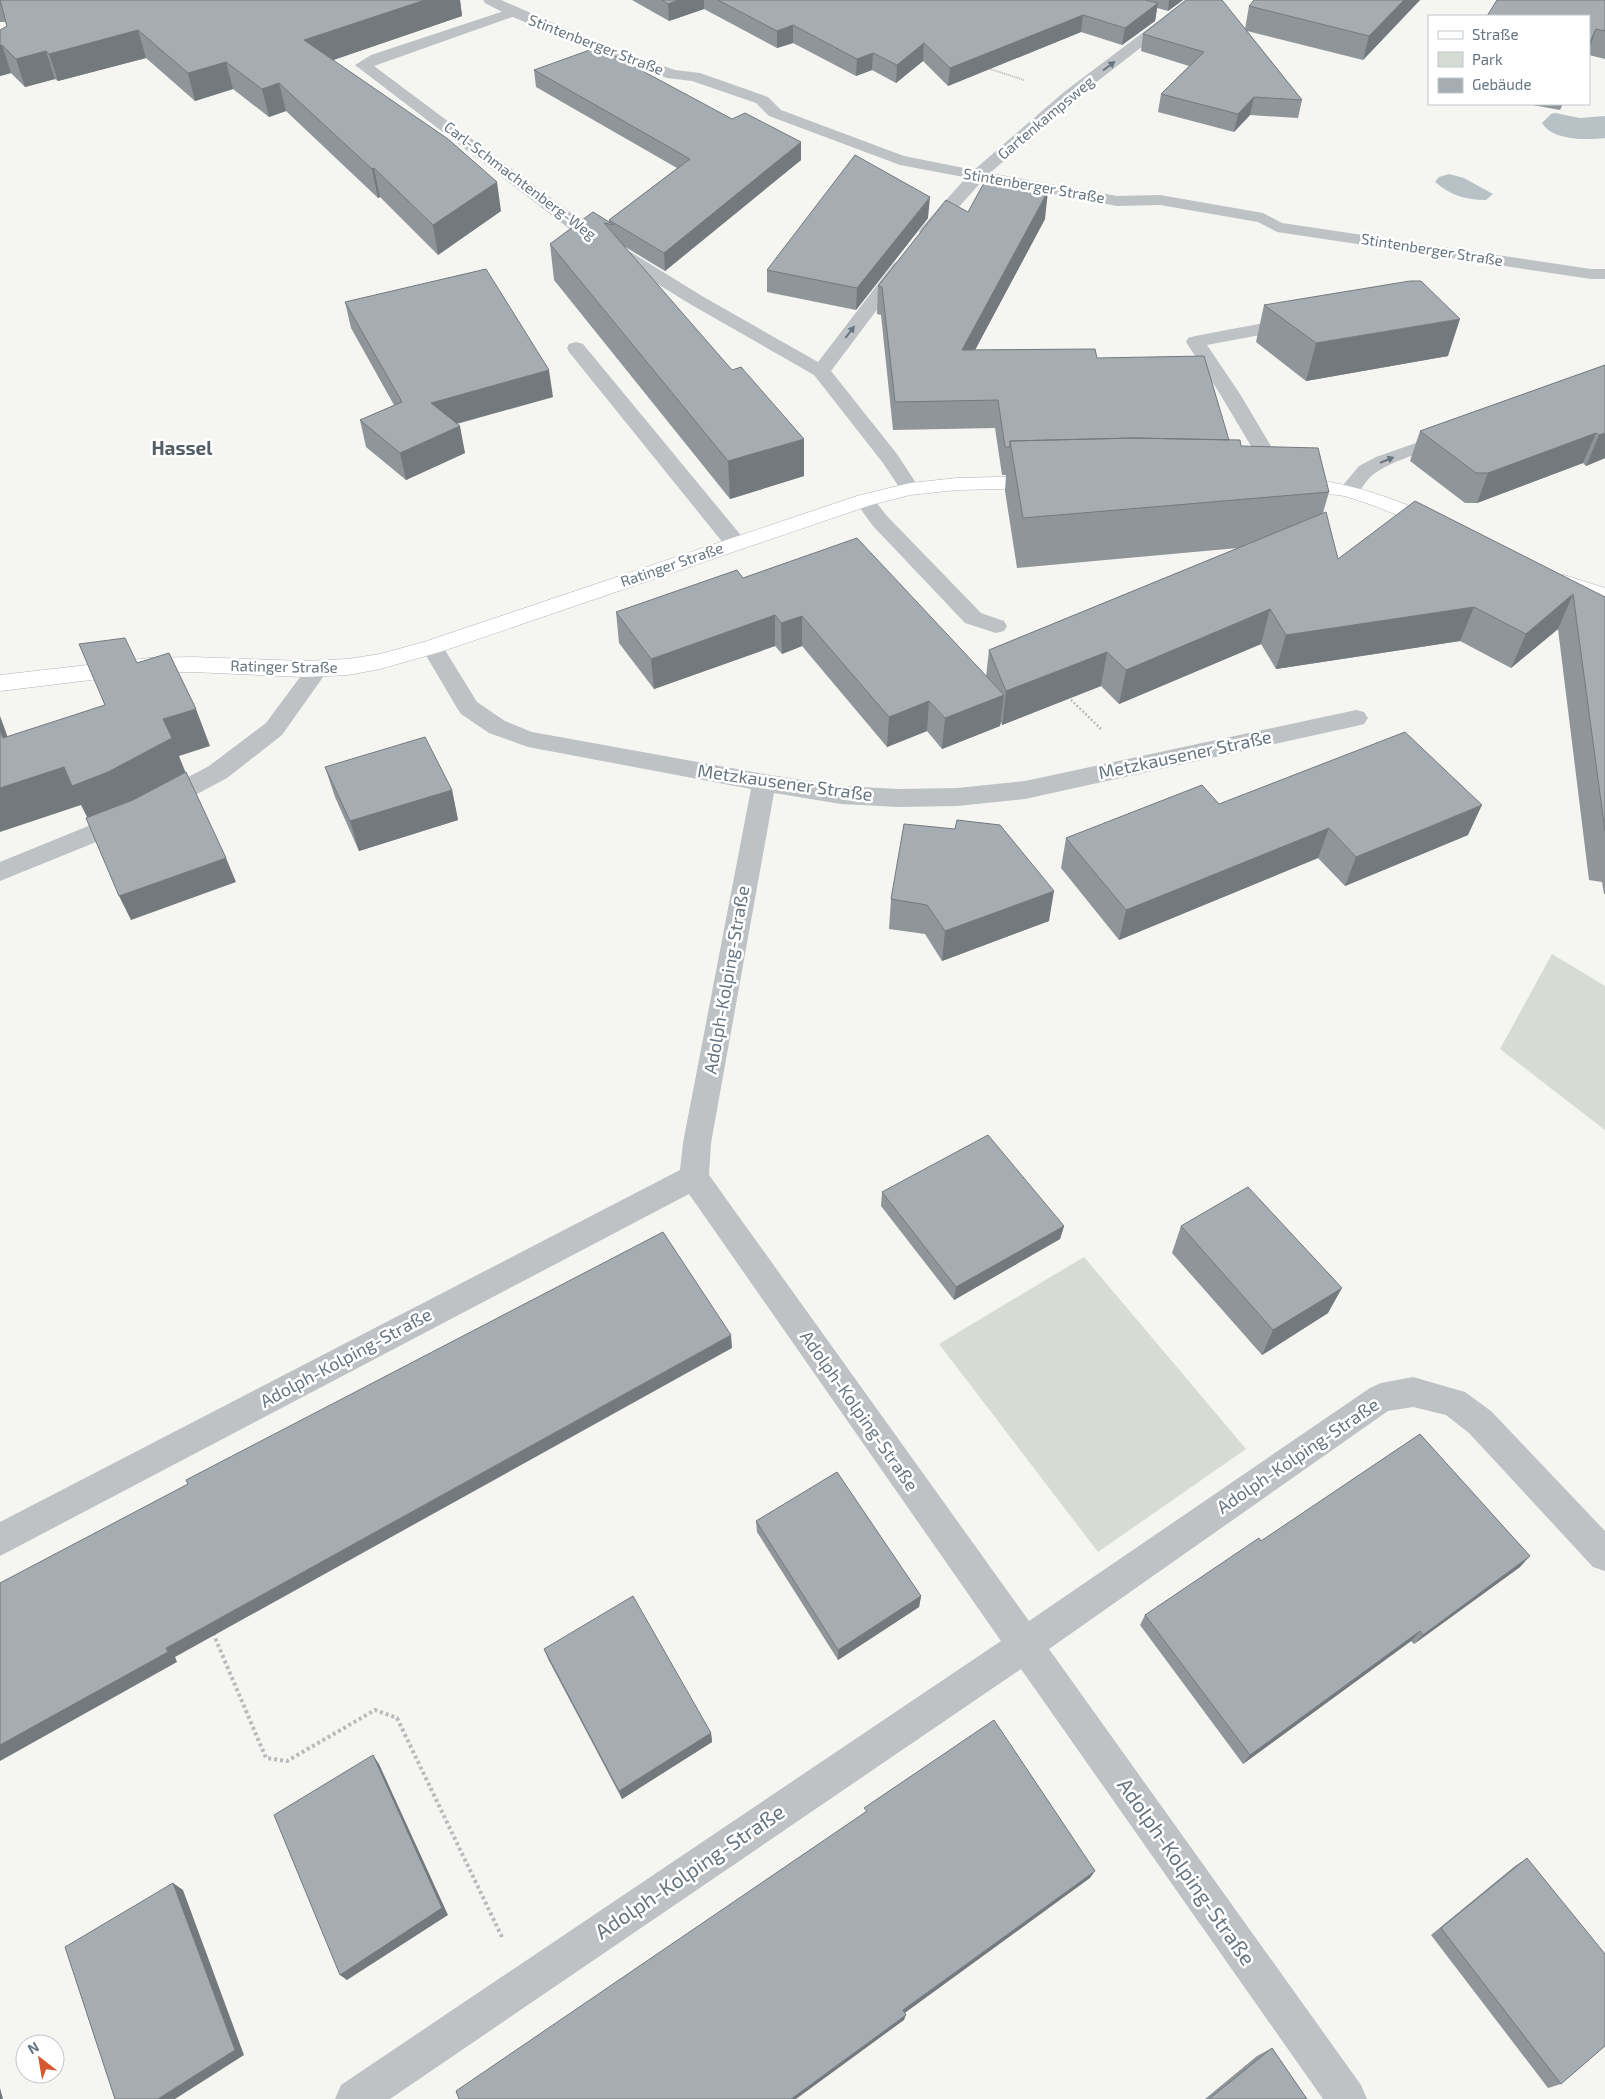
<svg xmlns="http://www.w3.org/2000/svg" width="1605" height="2099" viewBox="0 0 1605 2099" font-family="'Exo 2',sans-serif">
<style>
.green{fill:#d6dbd3}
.water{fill:#b7c1c6}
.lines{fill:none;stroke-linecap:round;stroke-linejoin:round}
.secondary-casing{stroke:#b1b6b9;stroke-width:1}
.path-far2{stroke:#b8bbbd;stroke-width:2;stroke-dasharray:1 1;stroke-linecap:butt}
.path-far1{stroke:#b8bbbd;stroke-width:2.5;stroke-dasharray:2 2;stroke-linecap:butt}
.path{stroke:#b8bbbd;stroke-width:4;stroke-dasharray:3 3;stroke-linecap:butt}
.lane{fill:#bec2c5;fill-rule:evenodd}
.street{fill:#bec2c5;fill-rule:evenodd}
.secondary{fill:#fff;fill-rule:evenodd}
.wall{fill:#8f9599}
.shaded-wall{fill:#74797d}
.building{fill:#a6adb2;stroke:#74797d}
.oneway{fill:#677580}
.labels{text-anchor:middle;stroke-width:5;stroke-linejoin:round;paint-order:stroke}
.far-street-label{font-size:15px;fill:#677580;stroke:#fff}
.street-label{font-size:18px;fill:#677580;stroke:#fff}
.far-district-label{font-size:19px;font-weight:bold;fill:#545e66;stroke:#fff}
.near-street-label{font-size:21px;fill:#677580;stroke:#fff}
</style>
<rect width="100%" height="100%" fill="#f5f5f2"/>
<path class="green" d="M1552 954 1605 986V1130L1500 1049Z
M1084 1257 1246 1449 1098 1552 939 1344Z"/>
<path class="water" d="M1555 113 1580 118 1605 116V138C1587 140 1553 141 1542 123L1551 114Z
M1449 174 1464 178 1493 194 1486 200C1466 200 1450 195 1435 182L1439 177Z"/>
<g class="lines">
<defs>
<path id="secondary" d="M1043 476 1050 478 1053 482 1050 486 1043 488 957 490 910 495 871 505 440 652 380 669 348 675 304 677 192 672 149 673 0 691V675L149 658 192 657 304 661 348 659 380 654 424 642 857 496 910 483 957 478Z
M1291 478C1346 480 1393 498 1442 520L1446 525 1442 530 1435 531 1375 506 1345 496 1284 488 1281 484 1284 480Z
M1564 575 1605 588V603L1556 587 1553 582 1556 577Z"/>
</defs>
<use href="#secondary" class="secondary-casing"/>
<path class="path-far2" d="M987 68 1024 80"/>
<path class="path-far1" d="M1068 697 1101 729"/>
<path class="path" d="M213 1633 266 1758 287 1761 375 1710 397 1718 502 1937"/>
<path class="lane" d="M513 8 518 9 520 12 518 15 374 66 587 225 702 296 818 362 894 263 900 262 906 263 909 267 831 371 897 454 920 489 917 493 910 495 903 493 883 463 814 375 690 304 575 233 355 65 371 55Z
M977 171 983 172 985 176 983 180 934 235 928 236 922 235 919 231 922 227 971 172Z
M1296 317 1303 319 1305 323 1303 327 1207 345 1240 394 1290 478 1287 482 1280 484 1273 482 1270 478 1220 394 1186 342 1188 338 1195 336Z
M576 342 583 344 744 539 747 544 744 549 736 551 728 549 569 352 567 348 569 344Z
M864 494 871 496 887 516 981 613 1004 621 1007 626 1004 631 996 633 965 623 873 526 854 500 857 496Z"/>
<path class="street" d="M483 0H501L606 46 675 70 700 73 768 97 781 110 904 156 974 170 1064 92 1186 0H1202L1076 98 990 173 1117 196 1160 195 1263 213 1282 223 1591 269H1605V279H1591L1277 232 1258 222 1160 205 1117 206 900 165 769 116 756 103 692 81 667 78 596 52 508 15 485 3Z
M1450 431 1457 433 1460 437 1457 441C1432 450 1396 458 1374 474 1361 483 1362 499 1342 494L1339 490 1359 466 1376 457Z
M432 640 440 642 477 702 505 721 532 732 764 774 841 786 899 789 957 788 1025 781 1356 710 1364 712 1368 718 1364 724 1356 726 1025 799 957 806 899 807 841 804 774 793 711 1143 709 1175 1029 1621 1370 1388 1381 1383 1413 1377 1465 1392 1491 1411 1605 1531V1571L1593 1567 1469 1433 1446 1415 1413 1407 1388 1411 1049 1649 1361 2085 1367 2099H1323L1021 1669 390 2099H335L341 2085 1001 1641 689 1194 0 1556V1522L680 1170 683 1143 751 789 528 747 489 733 461 714 457 708 421 647 424 642Z
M317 662 325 665 328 670 282 735 227 778 143 823 0 881V862L125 811 209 766 266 723 309 665Z"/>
<use href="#secondary" class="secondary"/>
</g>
<path class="wall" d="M0 0H460L462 16 333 60 501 211 438 255 380 197 378 198 286 111 269 117 233 89 195 101 146 58 58 81 55 79 25 87 11 73 0 76V30L7 26 5 22H0Z
M632 0H1183L1168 11 1157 8 1155 21 1122 45 1081 32 948 86 923 61 896 83 872 70 856 76 793 43 777 48 704 9 669 21Z
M1420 0 1363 60 1247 31 1302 100 1298 118 1250 115 1234 132 1158 112 1161 94 1189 66 1141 51 1143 34 1245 29 1249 6Z
M1605 0V59L1589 55V16Z
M534 70 801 160 665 271 622 245 804 476 730 499 554 280 550 244 593 212 609 222V220L677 168 536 87Z
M1527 104H1563L1560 110Z
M968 212 1045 219 975 350 1097 358 1229 440 1329 492 1323 513 1338 559 1605 597V894H1604L1602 882 1589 880 1558 629 1511 668 1460 641 1276 669 1261 644 1119 704 1101 686 1002 725 1001 722 1000 726 942 749 927 731 887 747 802 646 782 654 775 646 654 689 619 643 616 612 743 578 986 677 989 650 1238 548 1017 568 1005 491 1006 475H1002L995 428 893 430 881 315 877 314 878 286Z
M928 218 856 310 767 292V270Z
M345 302 553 397 457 424 465 453 406 480 366 447 360 420 394 405 351 328Z
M1264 305 1448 356 1306 381 1256 342Z
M1605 365V458L1586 466 1583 463 1477 503H1465L1410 461 1420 431Z
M325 767 452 790 458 820 359 851 335 797Z
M1219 804 1468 835 1345 886 1318 858 1119 940 1061 868 1066 838Z
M891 899 1049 921 942 961 925 934 889 929Z
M882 1192 1064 1226 1060 1239 954 1300 881 1206Z
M1181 1226 1328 1313 1262 1355 1172 1253Z
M756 1521 921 1596 919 1607 838 1660 757 1532Z
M1261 1541 1520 1567 1414 1644 1411 1641 1243 1764 1140 1625 1145 1615Z
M544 1649 711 1733 712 1742 622 1799 548 1659Z
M1527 1858 1561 2084 1548 2088 1431 1935 1515 1866Z
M1272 2048 1307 2099H1205L1257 2056Z"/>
<path class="shaded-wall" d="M425 0H460L462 16 310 68 304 40Z
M679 0H704V9L669 21 668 4Z
M1169 0H1183L1168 11Z
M1404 0H1420L1363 60 1369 36Z
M1158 3 1155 21 1122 45 1125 28Z
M1083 15 1081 32 948 86 950 68Z
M793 25V43L777 48V31Z
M1596 29 1589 51V44Z
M138 30 146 58 58 81 49 54Z
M924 43 923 61 896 83 897 65Z
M2 45 11 73 0 76V46Z
M46 51 55 79 25 87 16 59Z
M873 53 872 70 856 76 857 59Z
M226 62 233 89 195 101 188 73Z
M279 83 286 111 269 117 262 89Z
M1254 97 1250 115 1234 132 1238 114Z
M801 142V160L665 271 664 253Z
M374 168 380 197 378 198 372 169Z
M497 182 501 211 438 255 433 225Z
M1048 191 1045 219 960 378 962 350Z
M930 197 928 218 856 310 857 288Z
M1460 319 1448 356 1306 381 1316 343Z
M549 370 553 397 436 429 431 403Z
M460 426 465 453 406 480 400 453Z
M1596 433 1583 463 1477 503 1488 473Z
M1605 433V458L1586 466 1599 435Z
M804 439V476L730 499 728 461Z
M1573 594 1558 629 1511 668 1526 634Z
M1474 607 1460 641 1276 669 1286 635Z
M1270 609 1261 644 1119 704 1126 670Z
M775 615V646L654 689 651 659Z
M802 616V646L782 654 781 623Z
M1107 652 1101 686 1002 725 1006 691Z
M1004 695 1000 726 942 749 945 718Z
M929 701 927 731 887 747 889 717Z
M196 709 210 746 179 756 187 776 90 823 81 805 0 832V788L163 719Z
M0 716 22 776 3 738 0 730Z
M452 790 458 820 359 851 350 821Z
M1482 805 1468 835 1345 886 1356 857Z
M1329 828 1318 858 1119 940 1126 910Z
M226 858 236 882 131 920 119 896Z
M1054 891 1049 921 942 961 945 931Z
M1064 1226 1060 1239 954 1300 956 1287Z
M1342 1288 1328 1313 1262 1355 1273 1330Z
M731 1335 732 1348 175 1657 177 1662 0 1761V1745L166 1648Z
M1530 1556 1520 1567 1414 1644 1423 1635Z
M921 1596 919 1607 838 1660V1650Z
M1420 1631 1411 1641 1243 1764 1250 1755Z
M711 1733 712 1742 622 1799 619 1791Z
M373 1755 379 1764 448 1915 347 1980 340 1975Z
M1095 1871 1090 1878 902 2015 903 2010Z
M173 1883 183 1890 244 2055 175 2099H158Z
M906 2015 904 2020 796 2099H791Z
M0 2088 3 2099H0Z"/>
<path class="building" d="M0 0H425L304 40 448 139 497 182 433 225 374 168 372 169 279 83 262 89 226 62 188 73 138 30 49 54 46 51 16 59 2 45 0 46V30L7 26Z
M662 0H679L668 4Z
M718 0H1145L1158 3 1125 28 1083 15 950 68 924 43 897 65 873 53 857 59 793 25 777 31Z
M1186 0H1222L1302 100 1254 97 1238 114 1161 94 1204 52 1143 34Z
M1254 0H1404L1369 36 1249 6Z
M1497 0H1605V31L1596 29 1589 44V16H1487Z
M598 47 732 119 745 113 801 142 664 253 609 220 690 159 534 70Z
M855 155 930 197 857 288 767 270Z
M985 181 1048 191 962 350 1095 349 1097 358 1204 356 1229 440 1134 438 1010 441V447H1005L998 400 895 402 882 287 878 286 946 200 968 212Z
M593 212 614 225 604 223 732 370 741 367 804 439 728 461 550 244Z
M486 269 549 370 431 403 460 426 400 453 360 420 402 402 345 302Z
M1410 281H1421L1460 319 1316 343 1264 305Z
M1605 365V433L1599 435 1596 433 1488 473H1476L1420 431Z
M1134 438 1240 440 1241 446 1318 448 1329 492 1023 518 1010 441Z
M1415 501 1605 597V831L1573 594 1526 634 1474 607 1286 635 1270 609 1126 670 1107 652 1006 691 989 650 1326 512 1338 559Z
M857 538 1004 695 945 718 929 701 889 717 802 616 781 623 775 615 651 659 616 612 737 570 743 578Z
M125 638 137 663 169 653 196 709 163 719 172 738 108 772 72 786 64 767 0 788V730L3 738 105 705 79 644Z
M1405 732 1482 805 1356 857 1329 828 1126 910 1066 838 1202 785 1219 804Z
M425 737 452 790 350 821 325 767Z
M186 772 226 858 119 896 86 818 133 800Z
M957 820 1000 825 1054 891 945 931 927 905 891 899 904 824 955 829Z
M988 1135 1064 1226 956 1287 882 1192Z
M1248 1187 1342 1288 1273 1330 1181 1226Z
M663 1232 731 1335 166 1648 168 1652 0 1745V1583L188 1484 186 1480Z
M1420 1434 1530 1556 1423 1635 1420 1631 1250 1755 1145 1615 1259 1538 1261 1541Z
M837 1472 921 1596 838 1650 756 1521Z
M633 1596 711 1733 619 1791 544 1649Z
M994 1720 1095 1871 903 2010 906 2015 791 2099H459L456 2091 867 1811 864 1808Z
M373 1755 442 1908 340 1975 274 1815Z
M1527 1858 1605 1954V2046L1561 2084 1441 1928Z
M173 1883 235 2050 158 2099H115L65 1947Z
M1272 2048 1307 2099H1209Z"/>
<defs><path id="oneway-solid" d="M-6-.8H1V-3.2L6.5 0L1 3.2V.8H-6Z" transform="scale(1.25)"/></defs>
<g class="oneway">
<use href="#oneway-solid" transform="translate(1109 66) rotate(-37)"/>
<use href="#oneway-solid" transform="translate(850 332) rotate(-52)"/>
<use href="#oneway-solid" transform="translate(1387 460) rotate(-22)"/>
</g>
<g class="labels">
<g class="far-street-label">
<text transform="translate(596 45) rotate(21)" y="5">Stintenberger Straße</text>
<text transform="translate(1046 118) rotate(-40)" y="5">Gartenkampsweg</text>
<text transform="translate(520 181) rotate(37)" y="5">Carl-Schmachtenberg-Weg</text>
<text transform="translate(1034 186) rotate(10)" y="5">Stintenberger Straße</text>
<text transform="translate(1432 250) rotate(9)" y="5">Stintenberger Straße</text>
<text transform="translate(672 565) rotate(-19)" y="5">Ratinger Straße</text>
<text transform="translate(284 667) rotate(1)" y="5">Ratinger Straße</text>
</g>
<g class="street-label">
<text transform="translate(1185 755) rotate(-12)" y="6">Metzkausener Straße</text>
<text transform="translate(785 783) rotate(8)" y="6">Metzkausener Straße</text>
<text transform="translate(727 980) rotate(-80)" y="6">Adolph-Kolping-Straße</text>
<text transform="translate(346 1358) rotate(-28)" y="6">Adolph-Kolping-Straße</text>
<text transform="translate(859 1411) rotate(55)" y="6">Adolph-Kolping-Straße</text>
<text transform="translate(1298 1456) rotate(-34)" y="6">Adolph-Kolping-Straße</text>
</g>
<g class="far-district-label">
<text x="182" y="455">Hassel</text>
</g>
<g class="near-street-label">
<text transform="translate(690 1872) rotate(-34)" y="7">Adolph-Kolping-Straße</text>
<text transform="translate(1186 1872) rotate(55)" y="7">Adolph-Kolping-Straße</text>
</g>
</g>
<rect x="1428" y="15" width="162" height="90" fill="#ffffff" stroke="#c2c8cc"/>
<rect x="1438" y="31" width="25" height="8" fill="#ffffff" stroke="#c2c8cc"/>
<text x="1472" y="40" font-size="15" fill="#677580">Straße</text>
<rect x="1438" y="52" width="25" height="15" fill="#d6dbd3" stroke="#c2c8cc"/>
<text x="1472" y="65" font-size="15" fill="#677580">Park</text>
<rect x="1438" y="78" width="25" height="15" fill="#a6adb2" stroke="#c2c8cc"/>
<text x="1472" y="90" font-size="15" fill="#677580">Gebäude</text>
<g transform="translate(40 2059) rotate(329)"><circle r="24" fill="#ffffff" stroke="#c2c8cc"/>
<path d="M0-4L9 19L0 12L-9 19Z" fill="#d35933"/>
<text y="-8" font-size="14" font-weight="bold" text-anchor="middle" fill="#677580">N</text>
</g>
</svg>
